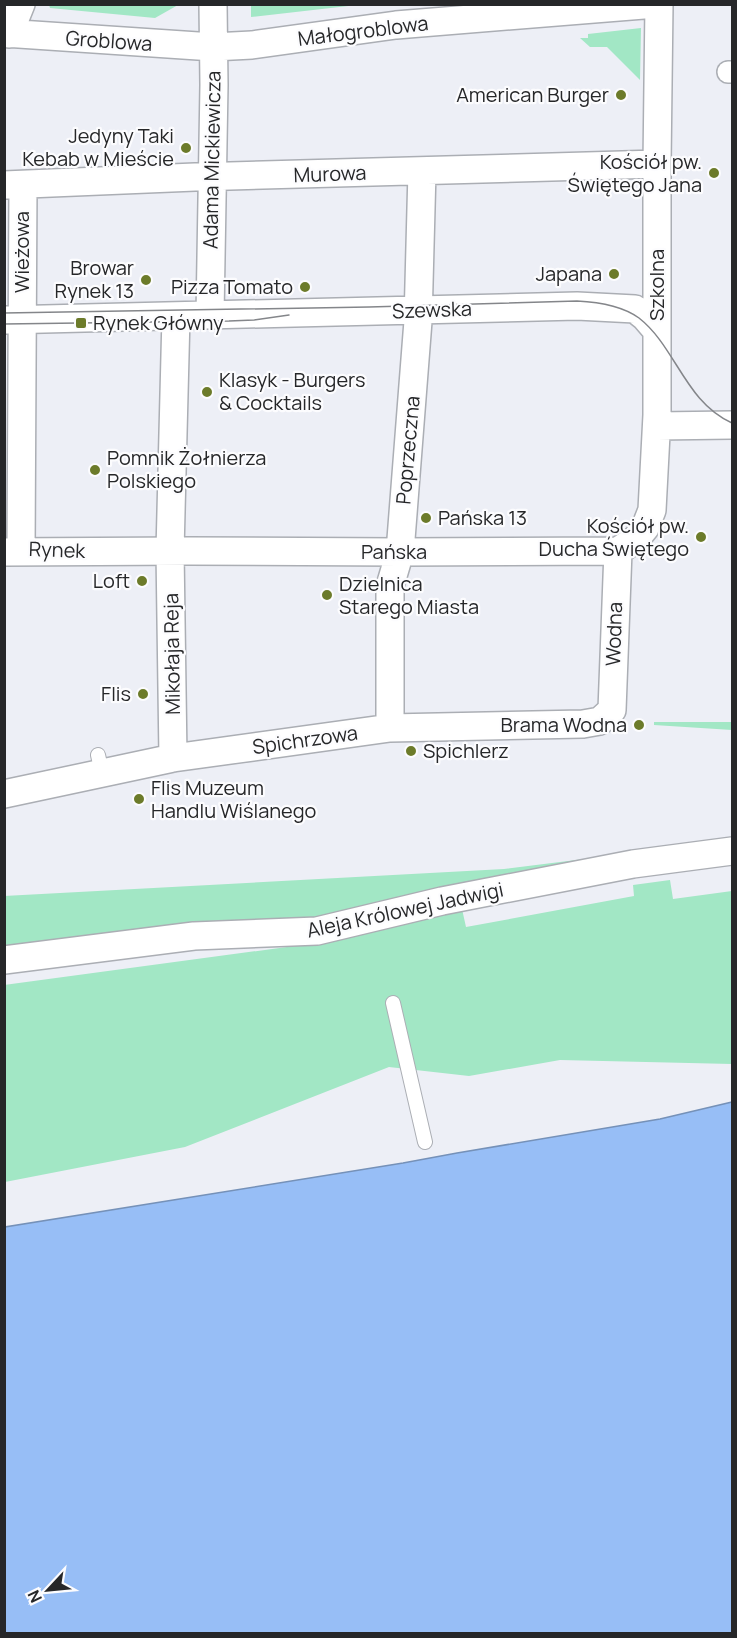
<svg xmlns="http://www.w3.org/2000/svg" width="737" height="1638" viewBox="0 0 737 1638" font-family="Manrope,sans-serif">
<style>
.green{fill:#a2e7c5}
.water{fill:#97bef6;stroke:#7591b8;stroke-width:1.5}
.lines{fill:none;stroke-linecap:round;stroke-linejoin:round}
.service-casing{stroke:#abaeb4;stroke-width:16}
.pedestrian-casing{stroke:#abaeb4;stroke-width:24}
.minor-casing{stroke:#abaeb4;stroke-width:30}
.service{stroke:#fff;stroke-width:14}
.pedestrian{stroke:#fff;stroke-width:21}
.minor{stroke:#fff;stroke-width:27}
.tram{stroke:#84868a;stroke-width:1.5}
.poi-dot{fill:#6c7b2a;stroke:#fcfcfe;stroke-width:2}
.labels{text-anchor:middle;stroke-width:4.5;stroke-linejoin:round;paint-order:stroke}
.street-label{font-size:20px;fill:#262729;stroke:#fcfcfe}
.poi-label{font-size:20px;fill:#262729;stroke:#fcfcfe;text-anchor:end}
</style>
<rect width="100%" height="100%" fill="#edeff6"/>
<path class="green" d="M49 5V4L178 5 155 18 50 8Z
M251 5 357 4V5L251 17Z
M641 28 640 80 607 47H590L580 38H588V34Z
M654 722H732V730L654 725Z
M616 855 340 920 5 951 4 896 504 869Z
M670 880 673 899 732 891V1064L560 1060 469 1076 389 1067 185 1147 5 1182 4 985 294 946 462 909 466 927 634 896 633 885Z"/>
<path class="water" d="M732 1102V1633H5V1227L403 1163 457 1153 660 1119Z"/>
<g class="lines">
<defs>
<path id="service" d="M98 755 102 773
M393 1003 425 1142"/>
<path id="pedestrian" d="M728 72H732"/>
<path id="minor" d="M4 33 213 47 252 45 396 25 656 4
M9 34 21 4
M4 185 195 177 657 164
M210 315 214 85 213 4
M4 320 577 306 635 309 645 317 657 331
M657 426 732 425
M618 551 636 539 645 528 652 510 657 415V164L659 4
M4 552 189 551 400 552 618 551
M21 552 23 185
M390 728V586L400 552 418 321 422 171
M173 758 170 551 176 316
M4 794 173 758 390 728 583 724 600 721 612 710 618 551
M4 960 194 936 317 931 442 901 633 864 732 851"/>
</defs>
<use href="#service" class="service-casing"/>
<use href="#pedestrian" class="pedestrian-casing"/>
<use href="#minor" class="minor-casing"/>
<use href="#service" class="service"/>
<use href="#pedestrian" class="pedestrian"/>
<use href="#minor" class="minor"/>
<path class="tram" d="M4 313 369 307 577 301C598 302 621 305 639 318 676 347 685 402 732 423
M4 324 229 321 254 320 289 315"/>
</g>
<g class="poi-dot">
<circle cx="621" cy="95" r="6"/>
<circle cx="186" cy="148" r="6"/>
<circle cx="714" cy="173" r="6"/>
<circle cx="614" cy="274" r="6"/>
<circle cx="146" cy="280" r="6"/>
<circle cx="305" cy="287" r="6"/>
<rect x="75" y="317" width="12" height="12" rx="3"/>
<circle cx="207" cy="392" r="6"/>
<circle cx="95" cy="470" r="6"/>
<circle cx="426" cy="518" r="6"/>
<circle cx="701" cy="537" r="6"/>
<circle cx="142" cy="581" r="6"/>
<circle cx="327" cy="595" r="6"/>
<circle cx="143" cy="694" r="6"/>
<circle cx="639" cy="725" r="6"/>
<circle cx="411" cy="751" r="6"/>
<circle cx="139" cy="799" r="6"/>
</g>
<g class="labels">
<g class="street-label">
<text transform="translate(363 31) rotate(-7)" y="7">Małogroblowa</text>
<text transform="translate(109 41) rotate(4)" y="7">Groblowa</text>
<text transform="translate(212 160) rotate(-89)" y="7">Adama Mickiewicza</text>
<text transform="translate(330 174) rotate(-2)" y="7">Murowa</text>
<text transform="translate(22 252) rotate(-90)" y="7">Wieżowa</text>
<text transform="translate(657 285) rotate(-90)" y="7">Szkolna</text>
<text transform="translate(432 310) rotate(-2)" y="7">Szewska</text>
<text transform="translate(408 450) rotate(-85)" y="7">Poprzeczna</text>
<text transform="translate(57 550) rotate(2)" y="7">Rynek</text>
<text x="394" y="559">Pańska</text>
<text transform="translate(614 634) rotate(-88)" y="7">Wodna</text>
<text transform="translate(172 654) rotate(-91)" y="7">Mikołaja Reja</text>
<text transform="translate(305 740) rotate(-8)" y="7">Spichrzowa</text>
<text transform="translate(405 910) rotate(-12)" y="7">Aleja Królowej Jadwigi</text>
</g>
<g class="poi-label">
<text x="609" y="102">American Burger</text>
<text x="174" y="143">Jedyny Taki<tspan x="174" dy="23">Kebab w Mieście</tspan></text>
<text x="702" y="169">Kościół pw.<tspan x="702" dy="23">Świętego Jana</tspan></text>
<text x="134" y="275">Browar<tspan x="134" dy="23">Rynek 13</tspan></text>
<text x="602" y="281">Japana</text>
<text x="293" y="294">Pizza Tomato</text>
<text x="93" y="330" text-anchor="start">Rynek Główny</text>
<text x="219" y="387" text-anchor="start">Klasyk - Burgers<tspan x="219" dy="23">&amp; Cocktails</tspan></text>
<text x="107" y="465" text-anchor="start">Pomnik Żołnierza<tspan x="107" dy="23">Polskiego</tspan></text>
<text x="438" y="525" text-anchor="start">Pańska 13</text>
<text x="689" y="533">Kościół pw.<tspan x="689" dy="23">Ducha Świętego</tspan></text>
<text x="130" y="588">Loft</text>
<text x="339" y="591" text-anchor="start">Dzielnica<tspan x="339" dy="23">Starego Miasta</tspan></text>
<text x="131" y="701">Flis</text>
<text x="627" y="732">Brama Wodna</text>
<text x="423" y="758" text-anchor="start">Spichlerz</text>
<text x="151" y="795" text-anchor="start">Flis Muzeum<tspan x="151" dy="23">Handlu Wiślanego</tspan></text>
</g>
</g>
<rect width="737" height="1638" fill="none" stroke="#262729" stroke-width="12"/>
<g transform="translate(48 1590) rotate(244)" stroke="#fcfcfe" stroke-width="4.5" paint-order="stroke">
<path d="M0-4.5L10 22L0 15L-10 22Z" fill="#262729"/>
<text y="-9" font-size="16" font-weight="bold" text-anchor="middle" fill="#262729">N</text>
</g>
</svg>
